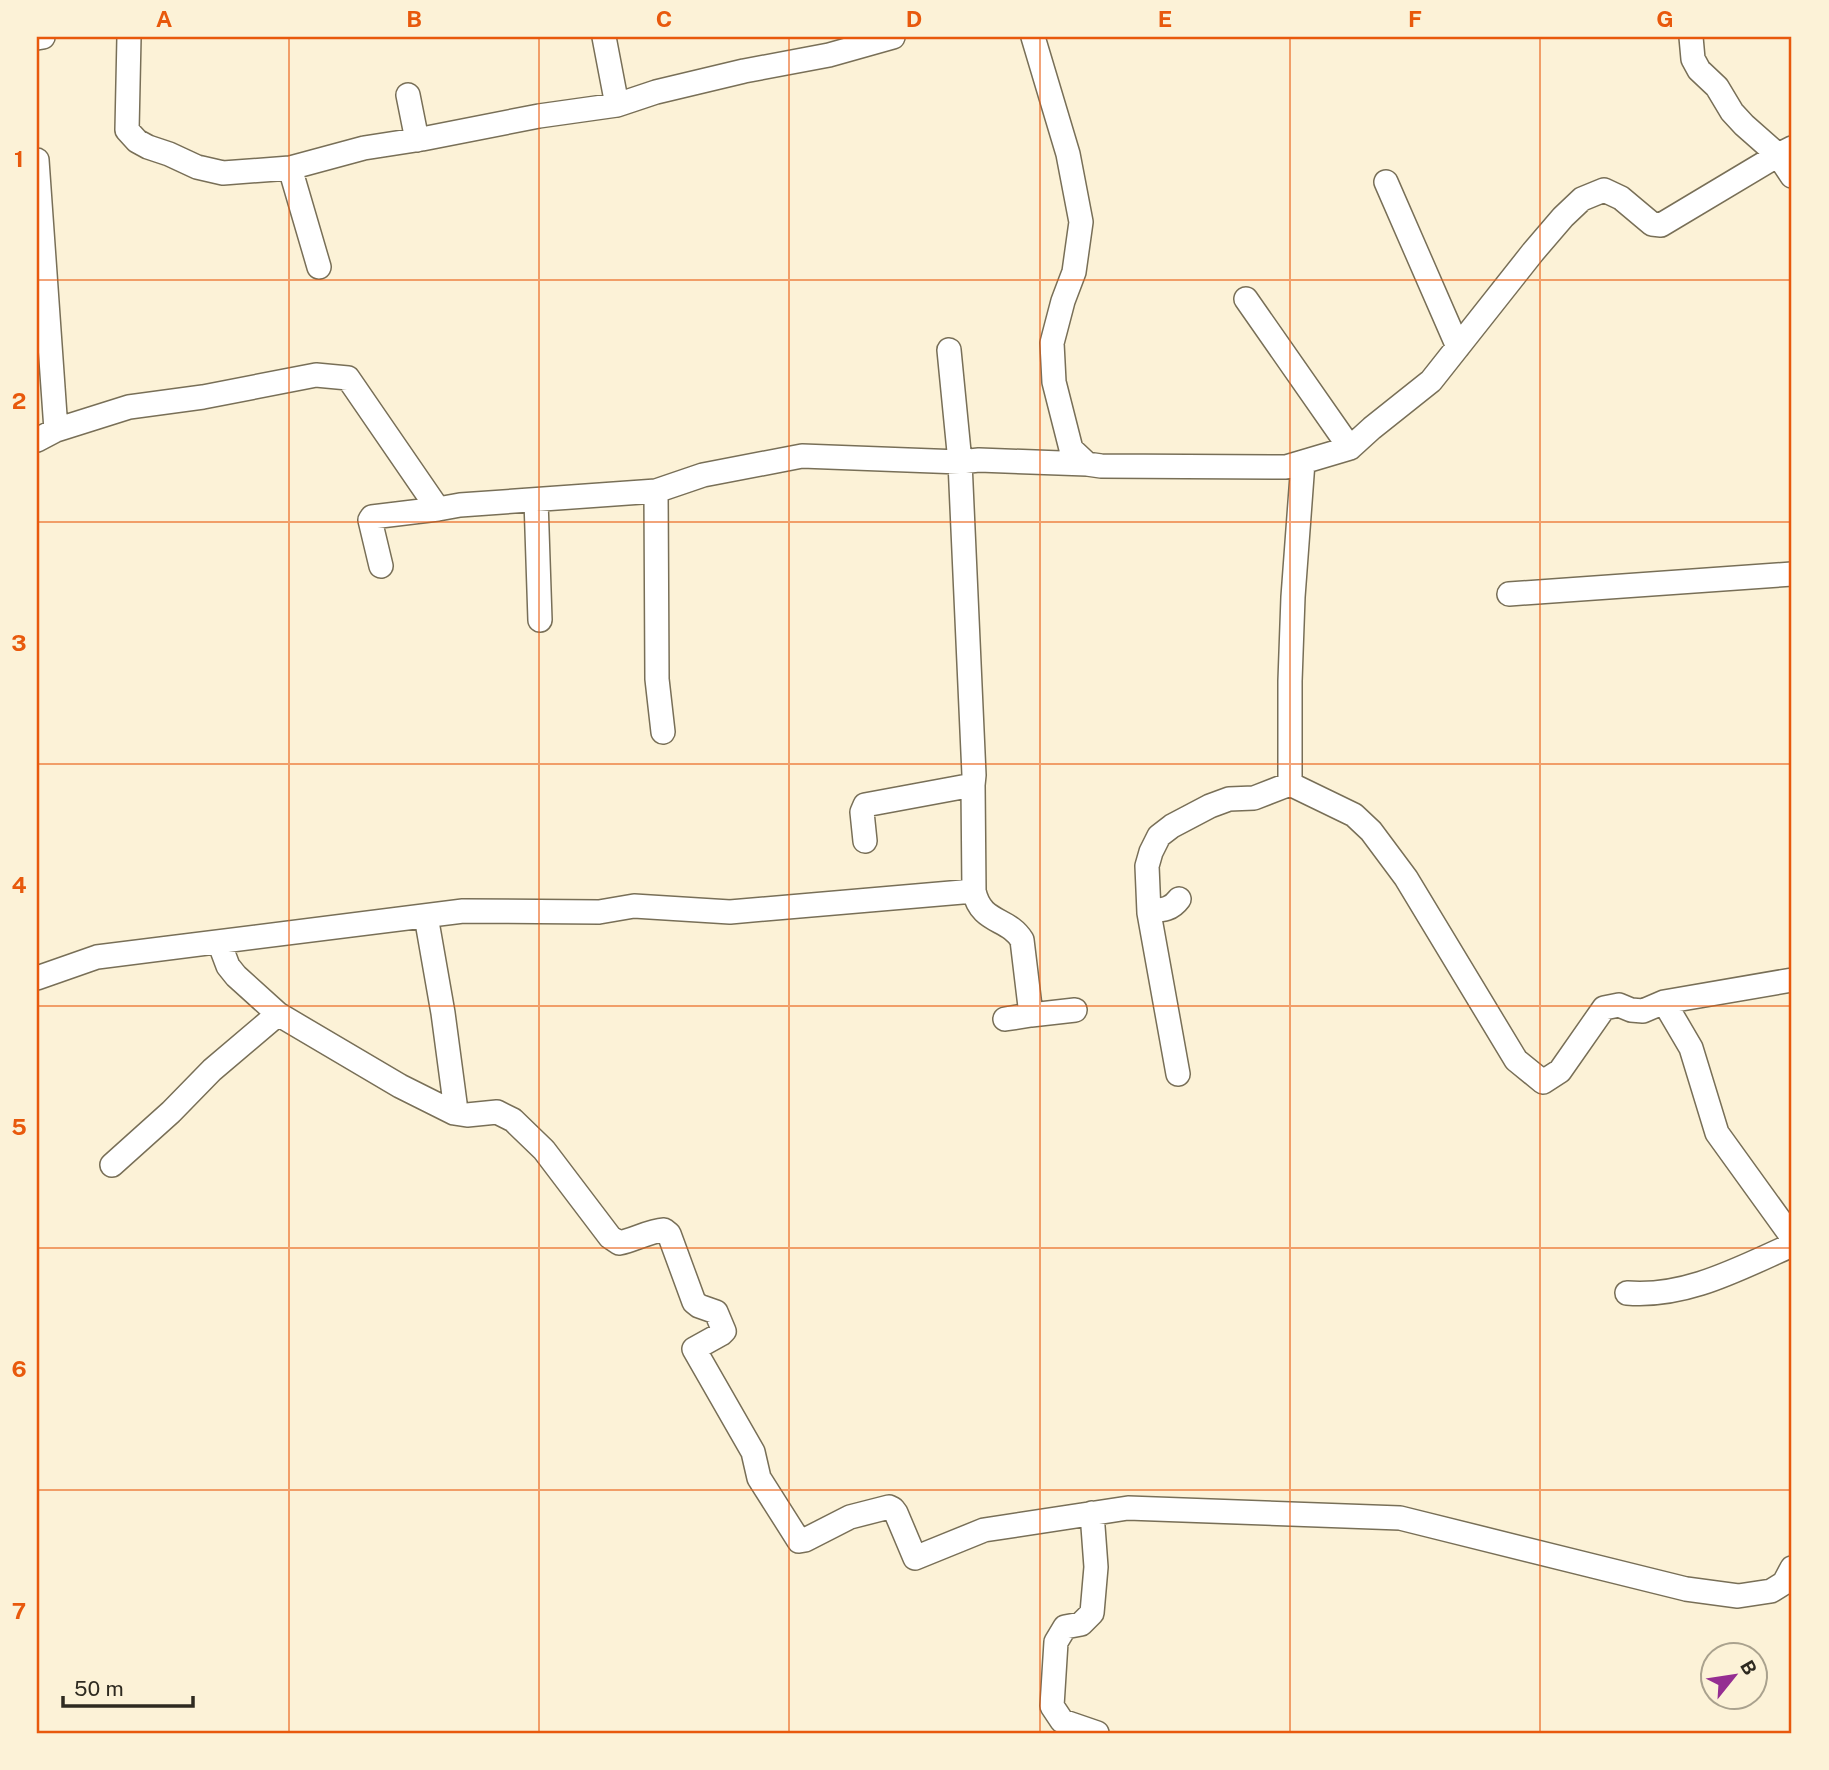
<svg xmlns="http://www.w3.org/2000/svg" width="1829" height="1770" viewBox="0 0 1829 1770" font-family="'Public Sans',sans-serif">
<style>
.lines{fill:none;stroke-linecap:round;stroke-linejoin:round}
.minor-casing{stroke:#786f57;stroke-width:26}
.minor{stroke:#fff;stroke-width:23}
.grid{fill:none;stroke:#e8590c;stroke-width:2;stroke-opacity:0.55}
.neatline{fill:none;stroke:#e8590c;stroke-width:2.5}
.grid-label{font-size:23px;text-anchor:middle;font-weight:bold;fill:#e8590c}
</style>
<rect width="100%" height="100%" fill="#fcf2d7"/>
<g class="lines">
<defs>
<path id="minor" d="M129 37 127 130 137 141 148 147 169 154 197 167 223 173 290 168 364 148 422 139 539 116 617 105 656 92 744 71 829 55 893 37
M604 37 617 105
M1033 37 1068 154 1081 222 1074 272 1063 301 1052 343 1054 382 1071 449 1087 464 1101 466 1286 467 1350 448 1372 428 1431 381 1533 252 1563 217 1582 199 1604 190 1621 198 1652 224 1661 225 1778 155 1792 148
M1691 37 1693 59 1699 70 1717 87 1732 112 1744 125 1778 155 1792 176
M37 38 43 37
M408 95 417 140
M37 160 56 430
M290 168 319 267
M1386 182 1458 347
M1246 299 1350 448
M37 440 56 430 129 407 203 397 316 375 348 378 438 509 460 505 656 491 703 475 802 456 960 462 979 460 1087 464
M1303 462 1293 597 1290 681V784L1354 815 1371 831 1406 878 1516 1060 1543 1082 1560 1071 1604 1008 1619 1005 1631 1010 1643 1011 1664 1002 1792 980
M656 491 657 679 663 732
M536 500 540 620
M381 566 370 520 372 517 438 509
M1509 594 1792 574
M973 785 974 891C981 924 1008 917 1022 940L1031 1015 1075 1010
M865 841 862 812 865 805 973 785 974 775 960 462 949 350
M1149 911C1162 910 1171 910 1179 899
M426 916 443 1013 455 1103
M219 942 228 966 236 976 278 1014 400 1086 454 1113 467 1115 497 1112 513 1120 544 1150 610 1237 619 1243C634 1240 649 1231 664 1230L669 1234 694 1302 699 1306 716 1312 724 1331 721 1334 694 1349 753 1452 759 1478 799 1541 805 1540 850 1517 889 1507 893 1509 896 1513 915 1558 984 1530 1128 1508 1400 1518 1686 1589 1738 1596 1771 1591 1784 1583 1792 1568
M37 978 97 957 463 911 599 912 634 906 730 912 974 891
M1664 1002 1691 1048 1717 1133 1792 1237
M1005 1019 1031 1015
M1178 1074 1149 913 1147 866 1151 852 1159 836 1172 826 1210 806 1229 799 1254 798 1290 784
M112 1165 171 1112 212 1070 278 1014
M1627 1293C1686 1298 1740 1268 1792 1245
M1092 1513 1096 1567 1092 1613 1081 1624 1065 1627 1056 1642 1052 1706 1062 1721 1097 1733"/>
</defs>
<use href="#minor" class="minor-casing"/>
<use href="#minor" class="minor"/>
</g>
<path class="grid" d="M289 37V1733M539 37V1733M789 37V1733M1040 37V1733M1290 37V1733M1540 37V1733M37 280H1792M37 522H1792M37 764H1792M37 1006H1792M37 1248H1792M37 1490H1792"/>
<rect width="1829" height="1770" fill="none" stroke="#fcf2d7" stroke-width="77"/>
<g transform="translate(1734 1676) rotate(60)"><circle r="33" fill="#fcf2d7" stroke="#aaa28e" stroke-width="2"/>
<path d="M0-5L12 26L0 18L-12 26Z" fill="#952e92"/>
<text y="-10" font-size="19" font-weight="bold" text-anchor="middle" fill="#2e2a20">B</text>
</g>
<path d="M63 1696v10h130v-10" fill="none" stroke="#2e2a20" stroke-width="3.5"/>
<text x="74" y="1696" font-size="21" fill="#2e2a20" stroke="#fcf2d7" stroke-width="5" paint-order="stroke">50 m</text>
<rect x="38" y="38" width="1752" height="1694" class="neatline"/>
<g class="grid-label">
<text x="164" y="27">A</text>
<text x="414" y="27">B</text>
<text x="664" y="27">C</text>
<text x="914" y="27">D</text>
<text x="1165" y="27">E</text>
<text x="1415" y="27">F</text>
<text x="1665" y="27">G</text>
<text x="19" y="167">1</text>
<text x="19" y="409">2</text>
<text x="19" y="651">3</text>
<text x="19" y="893">4</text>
<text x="19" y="1135">5</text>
<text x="19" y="1377">6</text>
<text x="19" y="1619">7</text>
</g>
</svg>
